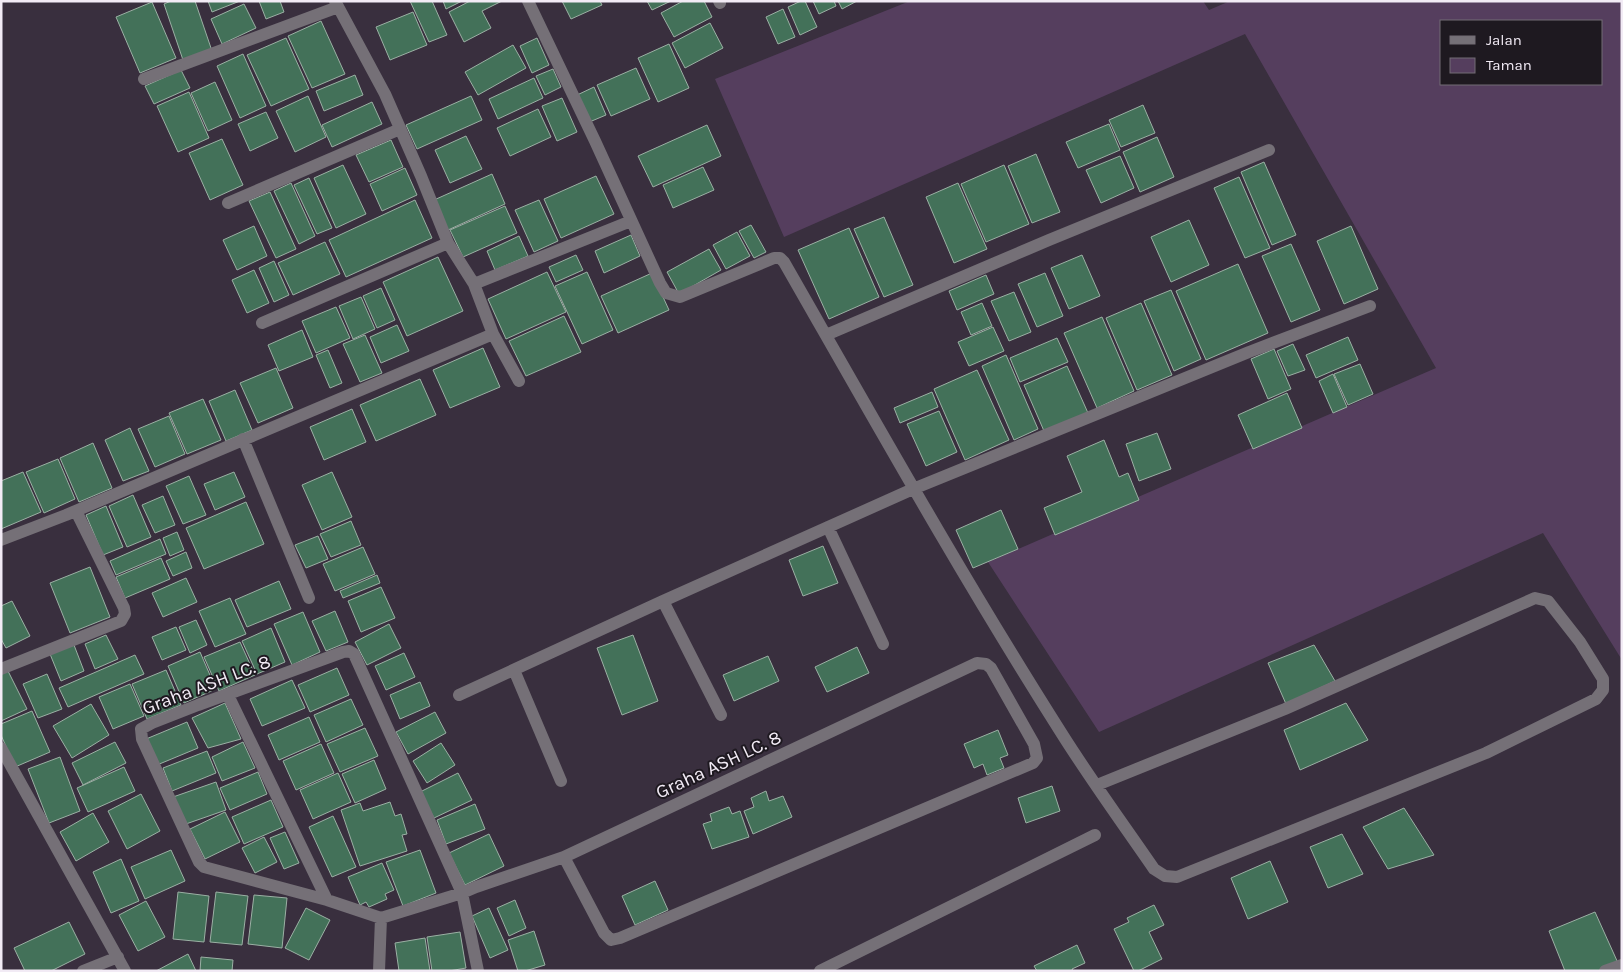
<svg xmlns="http://www.w3.org/2000/svg" width="1623" height="972" viewBox="0 0 1623 972" font-family="Karla,sans-serif">
<style>
.green{fill:#553e5e;fill-rule:evenodd}
.building{fill:#437159;stroke:#9bb0a4}
.lines{fill:none;stroke-linecap:round;stroke-linejoin:round}
.street{stroke:#757077;stroke-width:12}
.labels{text-anchor:middle;stroke-width:4;stroke-linejoin:round;paint-order:stroke}
.street-label{font-size:19px;fill:#f2ebf5;stroke:#1e1920}
</style>
<rect width="100%" height="100%" fill="#392f3e"/>
<path class="green" d="M910 1H1203L1209 10 1230 1H1622V660L1543 533 1099 732 988 562 1436 368 1245 34 784 237 715 79ZM1442 21H1602V84H1442Z"/>
<path class="building" d="M171 1H195L212 51 183 60 164 4Z
M208 1H240L212 12Z
M259 1H280L284 12 266 19Z
M410 1H432L447 35 429 42Z
M443 1H462L446 9Z
M470 1H502L482 11 491 28 464 42 449 12Z
M562 1H600L602 5 571 19Z
M647 1H671L652 10Z
M683 1H704L712 17 674 37 661 13Z
M801 1H805L817 27 800 35 788 7Z
M813 1H834L836 6 819 14Z
M838 1H857L842 9Z
M152 2 176 58 140 73 116 17Z
M244 4 256 28 222 44 211 19Z
M783 9 795 37 778 44 766 17Z
M413 12 427 45 390 60 376 27Z
M321 21 345 74 312 88 288 36Z
M710 23 723 48 685 68 672 43Z
M286 38 309 89 271 106 247 55Z
M537 38 549 65 532 73 520 46Z
M669 44 689 88 658 102 638 58Z
M513 45 526 68 478 95 465 72Z
M243 54 266 106 240 118 217 66Z
M636 68 650 99 611 116 597 85Z
M553 69 561 87 545 95 536 76Z
M181 70 190 88 154 104 145 86Z
M355 75 363 95 324 111 316 91Z
M534 78 543 98 498 119 489 99Z
M215 82 232 120 208 131 191 93Z
M594 87 606 115 587 123 575 96Z
M189 92 209 138 178 152 157 106Z
M308 96 326 137 295 152 276 111Z
M471 96 482 120 417 149 406 125Z
M562 98 577 132 557 141 542 106Z
M372 102 382 124 332 147 322 125Z
M1143 105 1155 133 1121 147 1109 120Z
M538 109 551 137 510 156 497 128Z
M266 112 278 138 250 151 238 124Z
M1109 124 1120 150 1078 168 1066 142Z
M707 125 721 156 653 187 638 156Z
M466 136 482 169 450 183 435 150Z
M1157 137 1174 177 1140 192 1123 152Z
M222 139 243 185 210 200 189 153Z
M391 140 403 167 369 182 356 155Z
M1036 154 1060 212 1032 223 1008 166Z
M1120 156 1134 188 1101 203 1086 170Z
M1264 162 1296 235 1272 245 1241 172Z
M343 165 366 214 336 228 314 178Z
M1004 165 1029 224 986 242 961 184Z
M703 167 714 190 673 208 663 185Z
M405 168 417 195 382 211 370 184Z
M492 174 505 204 448 230 434 200Z
M596 176 614 214 561 238 544 199Z
M1239 177 1270 248 1245 258 1214 188Z
M309 178 332 228 317 234 294 185Z
M291 183 315 236 299 244 274 191Z
M958 183 987 249 954 263 926 197Z
M270 192 296 249 276 258 249 201Z
M415 200 432 238 346 277 329 240Z
M539 200 558 241 534 252 515 210Z
M505 206 517 233 463 257 450 230Z
M884 217 913 285 884 297 854 229Z
M1189 220 1209 265 1171 282 1151 237Z
M751 225 766 252 754 258 739 231Z
M254 226 267 256 237 270 223 240Z
M1351 226 1378 289 1344 304 1317 241Z
M849 228 879 297 829 319 798 250Z
M737 232 750 256 726 269 713 245Z
M631 235 640 256 604 273 595 251Z
M519 236 528 256 495 270 487 251Z
M325 242 340 274 293 295 278 263Z
M1291 244 1320 310 1291 322 1262 256Z
M709 249 721 270 679 294 667 272Z
M576 255 583 270 556 282 549 267Z
M1082 255 1100 296 1069 309 1051 268Z
M438 257 463 311 407 336 383 282Z
M274 261 289 295 274 302 259 268Z
M1238 264 1268 333 1206 360 1176 291Z
M254 270 269 303 247 313 232 280Z
M547 272 566 312 506 339 488 299Z
M587 272 613 330 582 344 555 286Z
M652 273 669 310 618 333 601 296Z
M1045 273 1063 316 1037 327 1018 284Z
M986 275 994 294 957 310 949 291Z
M381 288 395 320 377 328 363 296Z
M1171 290 1201 359 1174 371 1144 301Z
M1014 292 1031 332 1009 341 991 301Z
M361 297 375 329 353 339 339 306Z
M982 303 992 326 971 335 961 312Z
M1141 303 1172 375 1137 390 1106 318Z
M336 307 350 338 316 353 302 321Z
M564 316 581 352 526 376 509 341Z
M1102 317 1134 391 1097 408 1064 333Z
M397 325 409 351 381 363 370 337Z
M993 327 1004 351 969 366 958 342Z
M302 330 313 357 279 371 268 345Z
M365 335 382 373 360 382 343 344Z
M1348 337 1358 360 1316 378 1306 355Z
M1057 338 1068 362 1020 382 1010 358Z
M1293 344 1305 370 1288 376 1277 351Z
M483 348 500 387 450 408 433 370Z
M1274 349 1291 389 1268 399 1251 359Z
M328 350 342 383 330 388 316 355Z
M1006 355 1038 429 1014 440 982 366Z
M1360 364 1373 394 1348 405 1334 374Z
M1067 366 1088 413 1044 431 1024 385Z
M276 368 293 408 258 423 240 383Z
M977 370 1009 440 965 460 934 389Z
M1333 374 1347 407 1333 413 1319 381Z
M420 379 436 415 376 441 360 405Z
M235 390 252 430 226 441 209 401Z
M932 392 938 407 900 423 894 408Z
M1287 393 1302 428 1253 449 1238 415Z
M203 399 221 440 187 454 169 413Z
M352 409 366 442 324 460 310 427Z
M939 411 957 452 926 466 907 424Z
M169 416 185 454 155 467 138 429Z
M130 428 149 471 123 481 105 440Z
M1157 433 1171 469 1139 481 1126 444Z
M1104 440 1119 477 1128 473 1139 500 1055 535 1044 508 1082 492 1067 456Z
M93 443 112 488 79 502 60 458Z
M58 459 75 499 44 513 26 472Z
M23 472 41 512 1 529V481Z
M234 472 245 497 215 510 204 484Z
M332 472 352 517 322 530 302 485Z
M189 476 206 515 183 524 166 486Z
M133 495 151 537 127 547 109 506Z
M163 496 175 525 155 533 142 505Z
M246 502 264 544 204 569 186 528Z
M106 506 123 547 103 555 86 515Z
M1001 510 1018 549 973 568 956 530Z
M351 521 361 545 331 557 320 534Z
M177 532 184 550 170 556 163 538Z
M318 536 328 559 306 568 295 545Z
M160 539 166 554 116 575 110 561Z
M823 546 838 583 803 596 789 560Z
M363 547 375 574 335 591 323 564Z
M186 552 192 568 173 576 166 561Z
M161 558 170 579 125 598 116 577Z
M90 567 110 617 70 633 50 583Z
M377 575 380 583 343 598 340 591Z
M186 578 197 602 163 617 152 593Z
M279 581 291 609 247 627 235 600Z
M381 587 395 618 361 632 348 601Z
M230 598 246 634 215 647 199 611Z
M12 601 30 636 6 648 1 639V606Z
M335 611 348 642 326 651 312 621Z
M303 612 320 652 292 665 274 624Z
M196 620 207 645 190 653 179 627Z
M389 624 401 648 367 665 355 642Z
M176 627 186 650 162 660 152 637Z
M271 628 285 662 257 674 242 641Z
M106 635 118 659 95 669 85 644Z
M633 635 658 701 622 715 597 648Z
M240 642 255 675 219 691 204 657Z
M74 645 84 671 61 681 50 654Z
M1314 645 1335 681 1286 704 1268 663Z
M857 647 869 673 827 692 815 667Z
M200 652 216 689 184 703 168 666Z
M404 653 415 677 386 690 375 666Z
M135 655 144 674 68 707 59 688Z
M768 656 779 681 734 701 723 675Z
M337 668 349 695 310 712 298 685Z
M166 670 181 705 147 719 132 684Z
M8 671 27 709 1 721V674Z
M47 674 62 709 38 718 23 684Z
M292 680 305 708 262 726 250 699Z
M420 682 430 706 400 719 390 695Z
M130 684 144 716 113 729 99 697Z
M351 699 363 725 326 742 314 715Z
M225 703 241 739 208 748 192 718Z
M1346 703 1368 740 1300 770 1284 730Z
M91 704 109 735 72 758 53 726Z
M32 711 50 752 15 767 1 735V724Z
M435 712 446 733 408 754 396 732Z
M309 717 320 742 279 760 268 735Z
M187 722 198 748 157 765 146 739Z
M365 728 378 756 340 772 327 744Z
M998 730 1008 755 1000 758 1004 768 987 775 983 764 974 768 964 744Z
M115 742 126 763 83 785 72 763Z
M243 742 255 768 222 781 212 757Z
M441 743 455 765 427 783 413 761Z
M321 744 334 773 296 790 283 761Z
M207 751 216 773 172 791 163 768Z
M60 757 80 811 49 823 28 769Z
M374 760 386 789 355 803 342 774Z
M124 767 135 791 88 812 77 788Z
M258 772 267 794 230 810 220 788Z
M338 773 351 802 313 819 300 790Z
M458 773 472 800 434 818 420 792Z
M216 782 226 810 183 825 173 797Z
M1052 786 1060 811 1026 823 1018 798Z
M766 791 769 801 783 796 792 817 753 834 744 811 754 807 751 798Z
M141 794 160 831 127 849 108 811Z
M271 800 283 827 244 844 232 817Z
M390 802 395 816 401 814 407 834 402 835 407 851 360 866 341 810 360 803 363 811Z
M475 804 485 829 446 844 437 820Z
M729 807 732 814 740 811 749 837 712 849 703 824 712 821 710 814Z
M1404 808 1434 855 1388 869 1363 827Z
M225 812 240 842 205 859 190 829Z
M93 813 109 842 76 861 60 832Z
M333 816 356 867 332 877 309 827Z
M285 832 299 863 284 869 270 838Z
M489 834 504 866 465 885 449 853Z
M1342 834 1363 874 1328 888 1310 847Z
M264 837 277 862 255 873 242 848Z
M171 850 185 881 145 899 131 867Z
M420 850 436 893 403 906 386 862Z
M121 859 139 901 111 913 93 872Z
M1270 861 1288 902 1248 919 1231 878Z
M382 863 394 890 385 894 387 899 369 907 366 902 360 905 348 877Z
M655 881 668 910 635 925 622 896Z
M178 892 209 896 204 942 173 939Z
M216 892 248 896 242 945 210 942Z
M254 895 287 898 282 948 248 944Z
M515 900 526 928 509 936 497 908Z
M146 901 165 937 138 951 119 915Z
M1154 905 1164 925 1149 932 1162 959 1138 971H1134L1114 929 1129 922 1127 918Z
M306 908 330 920 309 960 285 948Z
M489 908 508 950 490 958 472 916Z
M1595 912 1618 963 1598 971H1565L1549 931Z
M69 922 85 954 51 971H25L14 948Z
M534 931 545 965 525 971H518L508 940Z
M460 932 466 968 449 971H432L427 937Z
M425 938 430 971H399L395 943Z
M1077 945 1085 963 1072 969 1073 971H1037L1034 966Z
M188 954 196 971H156Z
M201 957 233 960 232 971H200Z"/>
<g class="lines">
<path class="street" d="M335 1 385 94 421 176 448 243 474 284 493 334 519 381
M528 1 595 141 660 283 666 293 680 297 774 258H780L784 262C875 421 964 580 1062 734 1091 780 1123 824 1154 869L1165 876 1177 877 1486 753 1596 699 1603 690V679L1580 642 1548 601 1535 598 1285 709 1097 785
M719 1 720 3
M144 79 338 7
M228 203 400 129
M474 284 631 221
M262 323 448 243
M826 335 1049 240 1269 150
M243 439 309 598
M828 527 883 644
M1 540 66 515 493 334
M663 601 721 715
M1 669 121 621 125 614 124 608 76 511
M514 670 561 781
M228 695 327 900
M459 695 663 601 913 489 1249 352 1370 306
M1 748 125 971
M83 971 118 957
M379 971 381 918
M478 971 462 893 354 654 349 651 343 652 198 705 152 723 141 729 142 739 199 862 204 867 327 900 381 918 462 893 476 887 564 857 977 663 986 664 991 668 1034 744 1037 758 1033 763 620 938 611 940 604 933 564 857
M820 971 1095 835
M1605 971 1622 965"/>
</g>
<g class="labels">
<g class="street-label">
<text transform="translate(206 684) rotate(-21)" y="7">Graha ASH LC. 8</text>
<text transform="translate(718 764) rotate(-25)" y="7">Graha ASH LC. 8</text>
</g>
</g>
<rect width="1623" height="972" fill="none" stroke="#f2ebf5" stroke-width="5"/>
<rect x="1440" y="20" width="162" height="65" fill="#1e1920" stroke="#736d75"/>
<rect x="1450" y="36" width="25" height="8" fill="#757077" stroke="#736d75"/>
<text x="1486" y="45" font-size="15" fill="#f2ebf5">Jalan</text>
<rect x="1450" y="58" width="25" height="15" fill="#553e5e" stroke="#736d75"/>
<text x="1486" y="70" font-size="15" fill="#f2ebf5">Taman</text>
</svg>
